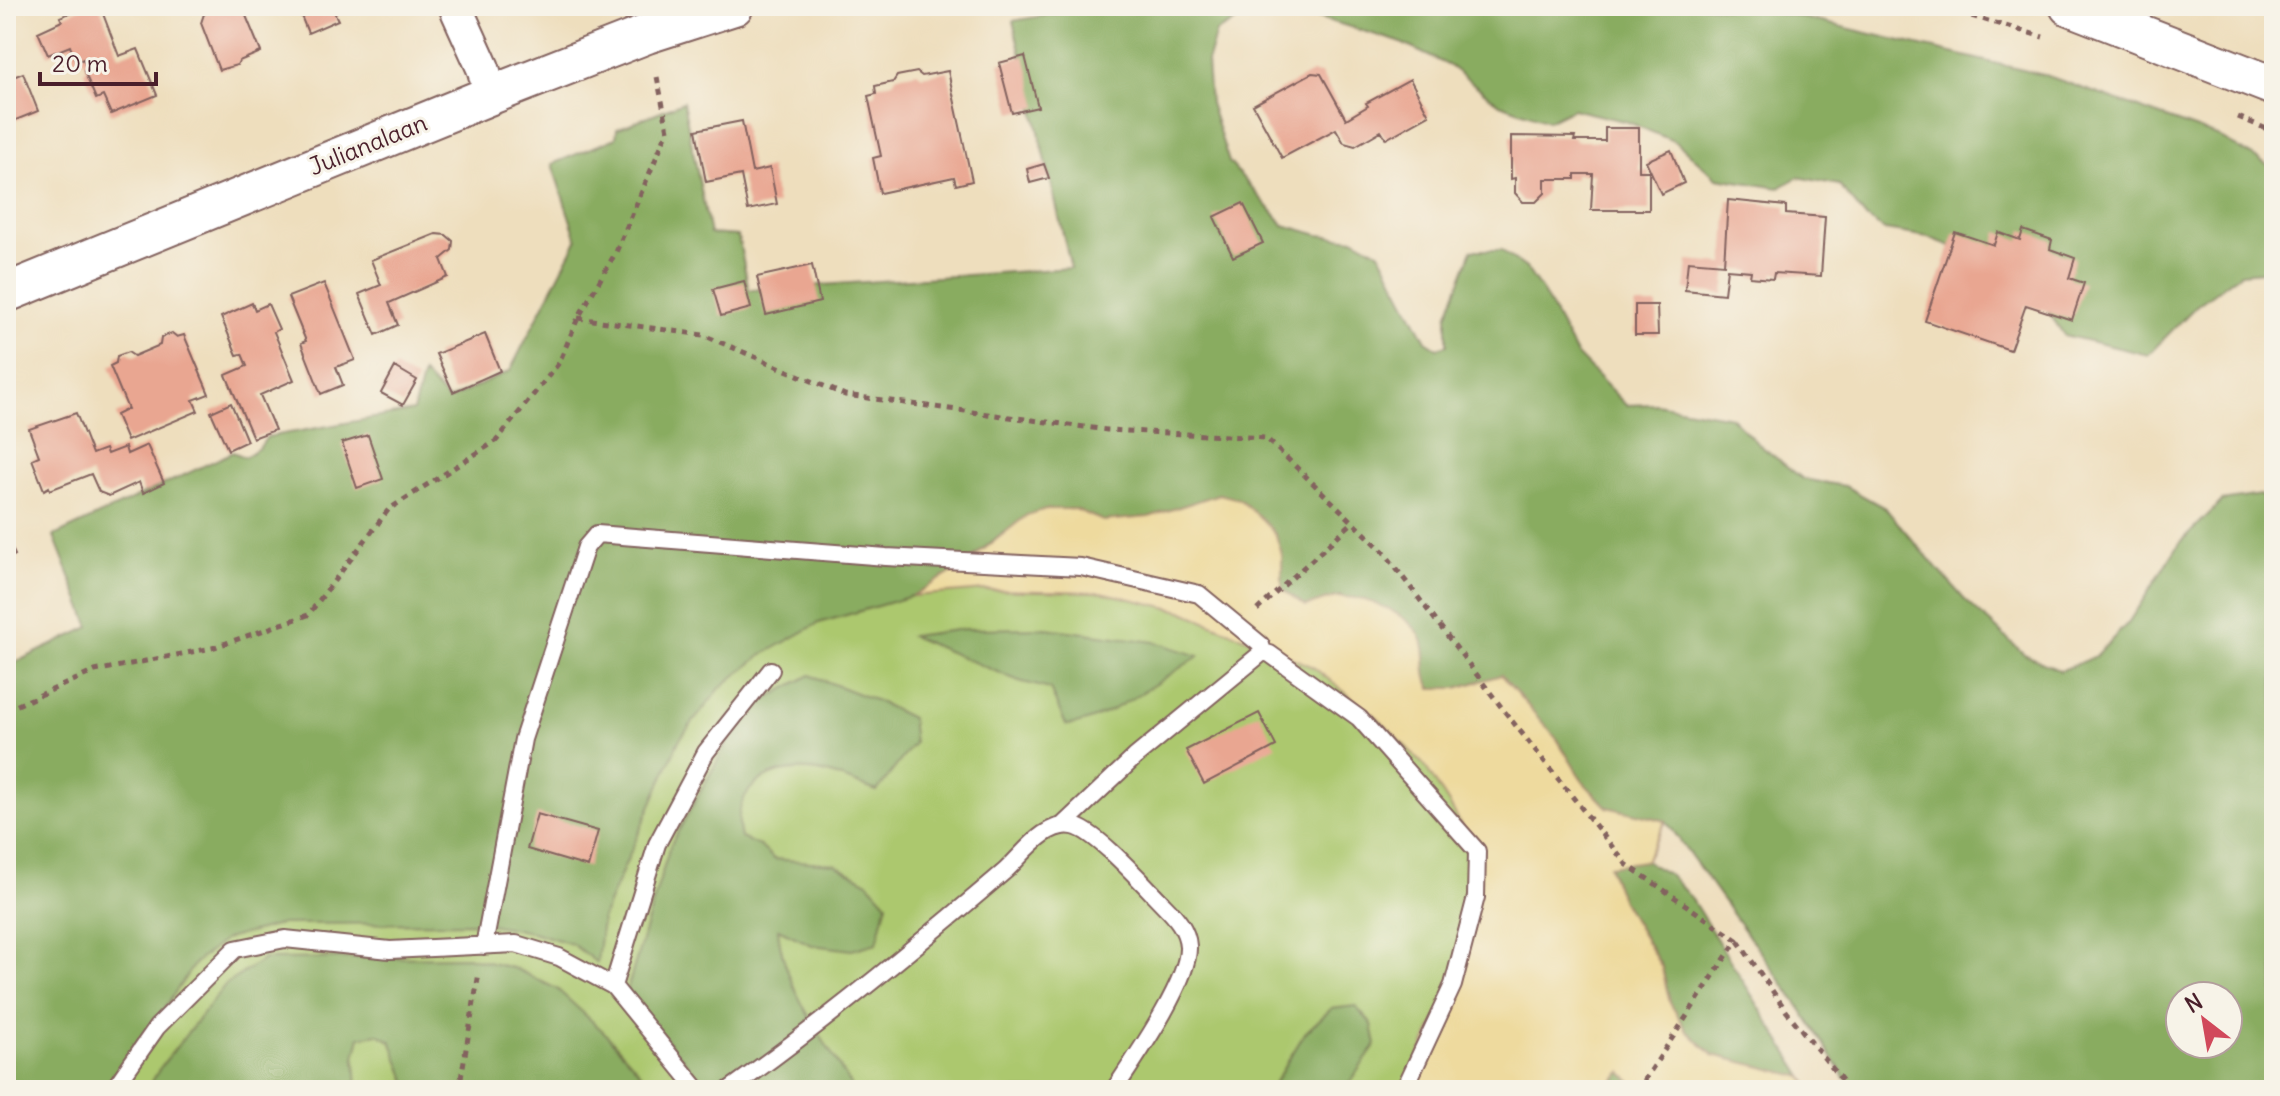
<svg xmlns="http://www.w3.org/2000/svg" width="2280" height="1096" viewBox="0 0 2280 1096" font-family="Delius,sans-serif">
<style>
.green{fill:#acc86e;stroke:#7b744c;stroke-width:2}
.forest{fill:#89ac61;stroke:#6a6646;stroke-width:2;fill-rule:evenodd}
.sand{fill:#eeda9e;stroke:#9c7c64;stroke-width:2}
.building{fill:#e9a691}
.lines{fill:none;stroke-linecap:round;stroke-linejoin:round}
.service-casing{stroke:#83625e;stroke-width:20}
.minor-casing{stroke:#83625e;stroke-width:36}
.tertiary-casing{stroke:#83625e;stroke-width:42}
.path{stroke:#83625e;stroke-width:5;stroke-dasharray:6 6;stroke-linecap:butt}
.service{stroke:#fff;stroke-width:16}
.minor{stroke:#fff;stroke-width:32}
.tertiary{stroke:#fff;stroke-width:38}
.labels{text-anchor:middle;stroke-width:6;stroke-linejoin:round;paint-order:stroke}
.street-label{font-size:24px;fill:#4a1f2b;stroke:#f7f3e8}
</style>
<rect width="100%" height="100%" fill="#f7f3e8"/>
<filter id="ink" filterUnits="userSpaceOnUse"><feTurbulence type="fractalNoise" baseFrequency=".0125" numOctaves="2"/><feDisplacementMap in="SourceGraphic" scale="16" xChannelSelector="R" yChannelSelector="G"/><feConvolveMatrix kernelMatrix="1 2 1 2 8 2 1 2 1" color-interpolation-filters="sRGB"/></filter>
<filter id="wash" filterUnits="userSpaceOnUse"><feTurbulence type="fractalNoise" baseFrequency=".006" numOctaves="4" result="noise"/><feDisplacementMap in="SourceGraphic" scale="32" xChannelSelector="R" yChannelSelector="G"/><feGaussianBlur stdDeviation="1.8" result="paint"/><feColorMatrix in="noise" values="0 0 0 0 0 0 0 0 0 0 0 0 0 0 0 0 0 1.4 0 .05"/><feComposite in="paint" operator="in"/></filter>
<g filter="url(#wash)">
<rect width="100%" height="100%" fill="#eedebd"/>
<path class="green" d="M1192 467 1681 1090H6V771Z"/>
<path class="forest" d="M1098 6H1708L1792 15 2048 76 2217 136 2274 168V270L2241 273 2196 306 2148 355 2064 335 2041 301 1989 261 1928 237 1885 230 1867 219 1839 185 1798 177 1779 188 1717 178 1676 142 1628 122 1572 109 1548 121 1500 104 1450 66 1399 42 1317 17 1257 10 1216 32 1207 62 1210 103 1229 162 1284 225 1319 235 1355 239 1380 253 1426 341 1437 348 1447 345V316L1472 250H1501L1526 268 1544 294 1576 354 1626 405 1656 404 1731 417 1756 442 1803 479 1845 486 1885 508 1964 599 2024 654 2060 671 2095 657 2128 623 2180 543 2222 501 2260 495 2274 507V1090H1853L1801 1009 1666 821 1607 807 1583 782 1557 739 1479 681 1457 688H1431L1426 680 1424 667 1341 596 1306 606 1282 589 1281 578 1219 494 1149 517 1103 521 1075 509H1046L1001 534 963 566 912 596 819 623 762 655 721 687 679 740 602 918 597 963 572 944 536 933 485 923 282 924 226 939 195 963 109 1090H6V667L90 627 54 536 233 452 245 457 260 447 267 437 413 411 423 374 448 400 510 371 577 240 552 164 616 138 617 129 683 102 710 234 738 236 749 290 1071 268 1013 21ZM2180 996H2228V1044H2180Z
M1046 628 1155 642 1199 656C1167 675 1101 725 1066 725L1050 689 1019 681 911 636 964 629Z
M810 675 877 701 911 718 914 743 877 791C858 785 837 774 817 771 771 764 729 787 741 838L760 846 774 859 835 864 868 882 887 903 877 943 852 950 812 945 778 929C783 987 825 1041 854 1090H710L626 994 670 846 728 742 757 704Z
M1645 861 1670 875 1691 898 1803 1077 1713 1055 1688 1032 1670 1003 1662 967 1621 899 1609 865Z
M467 957 516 969 557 989 605 1033 656 1090H410L391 1041 378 1034 360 1037 355 1057 357 1090H147L160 1068 225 985 264 959Z
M1355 1006 1372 1024 1376 1045 1344 1090H1270L1305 1033 1331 1009Z
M1622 1072 1638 1090H1603Z"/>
<path class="sand" d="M1219 494 1239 499 1263 520 1276 535 1282 555V589L1306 606C1317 603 1331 596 1343 597 1368 597 1412 615 1422 640 1428 656 1422 673 1431 688H1457L1501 675 1557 739 1583 782 1607 807 1666 821 1645 861 1609 866 1621 899 1662 968 1670 1003 1688 1032 1713 1055 1803 1077 1812 1090H1638L1622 1072 1603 1090H1402L1453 985 1477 882 1473 852 1456 815 1425 766 1378 718 1313 667 1182 611 1101 592 986 590 912 596 963 566 1027 515 1046 509H1075L1103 521 1149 517Z"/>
<g id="blocks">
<path class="building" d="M86 6H100L119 56 138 49 157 95 111 114 103 96 96 99 84 71 87 69 83 59 76 62 70 46 48 55 38 32 62 21 60 17Z
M212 6H242L261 52 239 61 237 65 219 70 201 23 204 14 213 10Z
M297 6H341L335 14 338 20 308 33Z
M1025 56 1038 107 1012 113 999 63Z
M948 71 972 181 956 185 954 177 880 193 873 158 881 156 868 96 876 94 875 86 893 82 897 76 917 72 922 76Z
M23 73 38 111 6 124V80Z
M1312 73 1321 74 1346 119 1368 106 1366 103 1410 79 1429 115 1386 139 1381 131 1355 146 1344 143 1336 129 1282 158 1253 105Z
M742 121 752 172 770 168 777 204 748 210 741 175 706 182 696 130Z
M1605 128H1639V171H1649V210H1591L1593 174H1575V179H1545V193L1536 202H1523L1515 193V178L1511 179V136L1575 137 1574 141H1605Z
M1671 150 1684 183 1661 194 1646 161Z
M1044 164 1049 178 1030 183 1027 169Z
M1728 200 1786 206V214L1825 217 1821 276 1774 273 1773 279 1750 277 1751 271 1727 269 1724 294 1685 290 1688 261 1724 264Z
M1243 203 1263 243 1233 257 1214 217Z
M2023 230 2052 240 2050 249 2075 258 2069 278 2084 283 2072 320 2026 305 2010 350 1925 321 1955 232 1994 245 1998 232 2020 240Z
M436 234 446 235 453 241 452 250 441 259 448 277 389 303 398 325 376 335 359 294 381 285 371 260Z
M812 265 820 302 766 315 757 277Z
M744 281 751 308 721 316 713 289Z
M324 283 355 360 336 367 343 385 321 394 301 343 306 341 288 297Z
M252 303 255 310 268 304 279 329 274 332 294 380 260 395 275 430 253 438 226 375 247 366 242 354 237 355 221 317Z
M1635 305H1657L1658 335H1635Z
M172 333 177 337 184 335 209 394 193 400 198 411 127 441 116 415 128 409 110 366 116 363 117 356 128 352 134 356 160 345 161 338Z
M485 334 500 371 453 392 436 354Z
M395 367 417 380 403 405 381 393Z
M231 403 247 441 228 450 211 412Z
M76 413 92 454 105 449 107 454 125 447 127 454 147 445 164 483 143 493 139 482 109 496 99 492 91 474 50 490 49 487 44 490 32 459 39 456 29 429Z
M368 435 383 479 357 488 342 443Z
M6 536 15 555 6 560Z
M1259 713 1276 746 1204 784 1186 750Z
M537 814 598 831 588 867 527 849Z"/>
</g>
</g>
<g filter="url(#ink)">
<use href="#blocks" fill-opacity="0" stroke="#83625e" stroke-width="2"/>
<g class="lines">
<defs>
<path id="service" d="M1062 826 1135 757 1263 652
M484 946 523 739 586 547 597 534 886 557 1081 567 1199 594 1261 645 1263 652 1270 654 1359 718 1477 851 1476 897 1453 985 1404 1090
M613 986 657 844 706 752 771 670
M113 1090 157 1027 235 949 285 939 390 950 516 944 559 957 613 986 698 1090
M729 1090C825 1022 916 947 1005 871 1023 855 1045 821 1073 826 1096 830 1146 887 1164 905 1175 916 1187 929 1188 946 1190 980 1134 1060 1114 1090"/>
<path id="minor" d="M455 6 483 68 491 95"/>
<path id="tertiary" d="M2069 6 2274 86
M6 293 491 95 647 34 734 6"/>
</defs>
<use href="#service" class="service-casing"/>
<use href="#minor" class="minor-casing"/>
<use href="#tertiary" class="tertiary-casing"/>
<path class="path" d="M1937 6 2043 37
M2238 117 2274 132
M578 318 703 335 845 395 1107 430 1266 438 1383 551 1505 712 1626 864 1737 940 1638 1090
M1257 610 1353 522
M6 710 95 671 212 648 308 615 389 509 496 441 559 363 578 318 616 252 668 130 656 72
M1738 941 1787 1012 1850 1090
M459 1090 479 973"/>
<use href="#service" class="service"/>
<use href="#minor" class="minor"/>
<use href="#tertiary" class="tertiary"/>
</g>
</g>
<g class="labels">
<g class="street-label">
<text transform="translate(368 145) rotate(-22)" y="8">Julianalaan</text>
</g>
</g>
<rect width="2280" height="1096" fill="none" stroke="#f7f3e8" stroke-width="32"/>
<g transform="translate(2204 1020) rotate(329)"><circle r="38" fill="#f7f3e8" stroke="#b29e9c" stroke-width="2"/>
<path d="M0-6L14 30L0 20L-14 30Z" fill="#d1495b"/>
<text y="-12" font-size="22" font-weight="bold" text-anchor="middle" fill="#4a1f2b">N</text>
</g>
<path d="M40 72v12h116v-12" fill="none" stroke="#4a1f2b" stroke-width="4"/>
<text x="52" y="72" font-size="24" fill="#4a1f2b" stroke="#f7f3e8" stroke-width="6" paint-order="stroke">20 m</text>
</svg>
